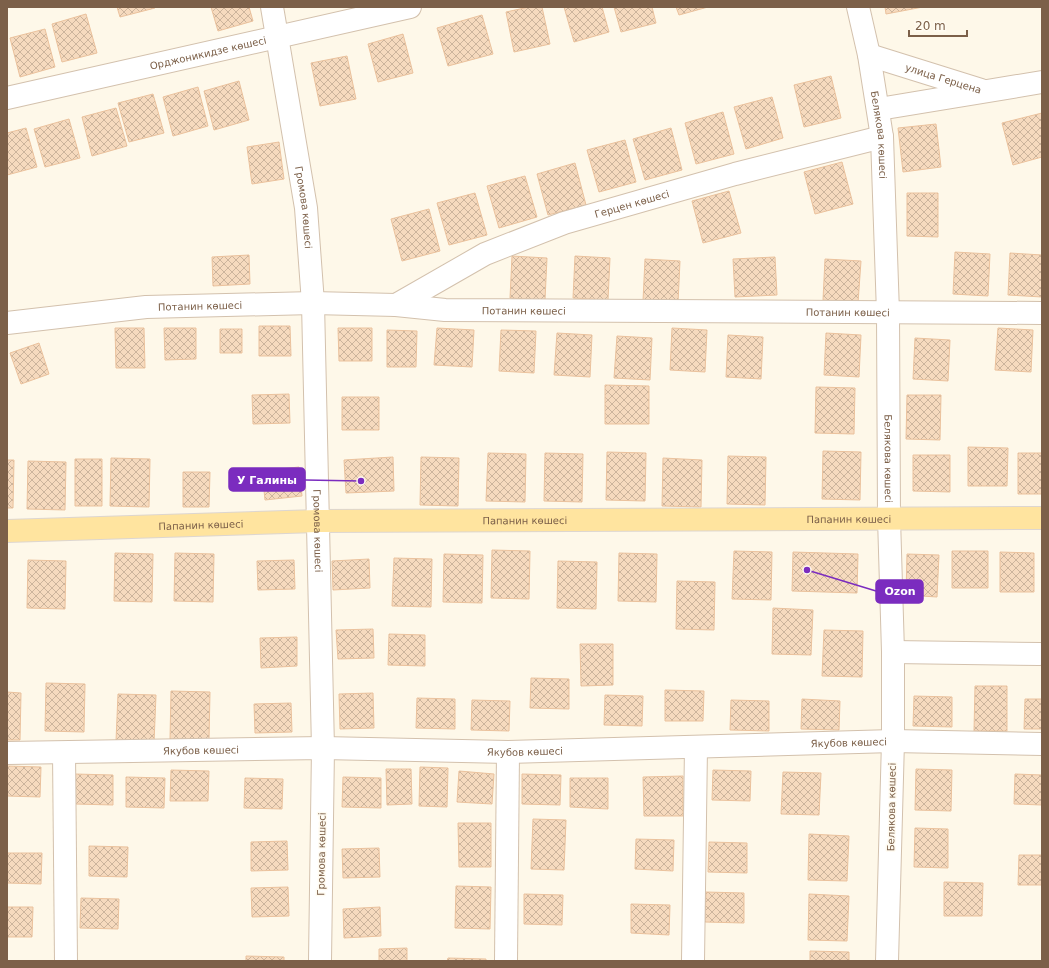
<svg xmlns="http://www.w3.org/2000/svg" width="1049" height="968" viewBox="0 0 1049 968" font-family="'DejaVu Sans',sans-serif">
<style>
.building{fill:url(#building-cross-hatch);stroke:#ebc29d}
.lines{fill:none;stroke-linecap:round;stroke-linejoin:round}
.minor-casing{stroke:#d3c1ad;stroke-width:24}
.major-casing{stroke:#ddd6d0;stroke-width:24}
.minor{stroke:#fff;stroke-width:22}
.major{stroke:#ffe49f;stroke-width:22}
.labels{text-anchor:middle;stroke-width:3;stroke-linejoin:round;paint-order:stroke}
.street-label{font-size:10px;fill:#7c6049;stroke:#fffbf1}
.leader{fill:none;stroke:#7b2cbf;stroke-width:1.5}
.callout-dot{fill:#7b2cbf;stroke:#fffbf1;stroke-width:1.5}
.callout{fill:#7b2cbf;stroke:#7b2cbf;stroke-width:1.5}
.callout-label{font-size:11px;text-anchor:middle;font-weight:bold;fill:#fff}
</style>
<defs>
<pattern id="building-cross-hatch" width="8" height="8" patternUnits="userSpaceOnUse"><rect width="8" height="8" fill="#f6dabe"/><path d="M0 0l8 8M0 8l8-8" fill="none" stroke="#ccb49c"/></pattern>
</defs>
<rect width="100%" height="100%" fill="#fef8e9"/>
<path class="building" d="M117 7H155V8L120 17Z
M211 7H249L253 21 218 31Z
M529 7H542L550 44 514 52 506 12Z
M564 7H602L609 32 574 42Z
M614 7H652L656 23 621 32Z
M676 7H708L679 15Z
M885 7H923L886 14Z
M86 14 97 53 62 62 52 24Z
M482 15 493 54 448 66 437 28Z
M45 29 55 67 20 77 10 38Z
M403 34 413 73 378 82 368 44Z
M347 56 356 99 320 106 311 63Z
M831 76 841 118 804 127 794 85Z
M239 81 249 120 214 130 204 91Z
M198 87 208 126 173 136 163 97Z
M153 94 164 133 129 142 118 103Z
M772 97 783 138 746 149 734 107Z
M116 108 127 146 92 156 82 117Z
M723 112 734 154 696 164 685 123Z
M1042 113V157L1013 165 1002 123Z
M69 119 80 158 45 167 34 129Z
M936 124 941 167 903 172 898 128Z
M26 128 37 167 7 175V133Z
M671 128 682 170 645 180 633 139Z
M625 140 636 182 599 192 587 150Z
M279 142 284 179 252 184 247 147Z
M842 162 853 204 815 214 804 172Z
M575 163 586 205 548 215 537 174Z
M525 176 537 217 499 228 487 186Z
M729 191 741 233 703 243 692 201Z
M475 193 487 235 449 245 437 203Z
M907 193H938V237L907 236Z
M429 209 440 251 402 261 391 219Z
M955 252 990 254 988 296 953 294Z
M1010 253 1042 255V297L1008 295Z
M249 255 250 284 213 286 212 257Z
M512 256 547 258 545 300 510 298Z
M575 256 610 258 608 300 573 298Z
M775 257 777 295 735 297 733 259Z
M645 259 680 261 678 303 643 301Z
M825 259 861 261 858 303 823 300Z
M259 326H290L291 356H259Z
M115 328H144L145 368H116Z
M164 328H196V359L165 360Z
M338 328H372V361H339Z
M437 328 474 330 472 367 434 365Z
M672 328 707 330 705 372 670 370Z
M998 328 1033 330 1031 372 995 370Z
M220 329H242V353H220Z
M387 330 417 331 416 367H387Z
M501 330 536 331 534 373 499 371Z
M557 333 592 335 590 377 554 375Z
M826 333 861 335 859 377 824 375Z
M728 335 763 337 761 379 726 377Z
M617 336 652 338 650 380 614 378Z
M915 338 950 340 948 381 913 379Z
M39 343 49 374 21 384 10 353Z
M605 385 649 386V424H605Z
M816 387 855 388 854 434 815 433Z
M289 394 290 423 253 424 252 395Z
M907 395H941L940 440 906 439Z
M342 397H379V430H342Z
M968 447 1008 448 1007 486H968Z
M823 451 861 452 860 500 822 499Z
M607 452 646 453 645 501 606 500Z
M488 453 526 454 525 502 486 501Z
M545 453 583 454 582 502 544 501Z
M1018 453H1042V494H1018Z
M913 455H950V492L913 491Z
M728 456 766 457 765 505 727 504Z
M393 457 394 491 346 493 344 460Z
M421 457 459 458 458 506 420 505Z
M111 458 150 459 149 507 110 506Z
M663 458 702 460 701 507 662 506Z
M75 459H102V506H75Z
M7 460H14L13 508H7Z
M28 461 66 462 65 510 27 509Z
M299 467 302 496 265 500 262 471Z
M183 472H210L209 507H183Z
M492 550 530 551 529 599 491 598Z
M734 551 772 552 771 600 732 599Z
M952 551H988V588H952Z
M793 552 858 554 857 593 792 591Z
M1000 552 1034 553V592H1000Z
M115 553 153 554 152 602 114 601Z
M175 553 214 554 213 602 174 601Z
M619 553 657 554 656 602 618 601Z
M444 554 483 555 482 603 443 602Z
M907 554 939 555 937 597 906 595Z
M394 558 432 559 431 607 392 606Z
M369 559 370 588 333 590 332 561Z
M28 560 66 561 65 609 27 608Z
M294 560 295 589 258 590 257 561Z
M558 561 597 562 596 609 557 608Z
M677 581 715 582 714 630 676 629Z
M773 608 813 610 811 655 772 654Z
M373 629 374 658 338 659 336 630Z
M824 630 863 631 862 677 822 676Z
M389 634 425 635V666L388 665Z
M297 637V666L261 668 260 638Z
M580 644H613V685L581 686Z
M531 678 569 679V709L530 708Z
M46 683 85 684 84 732 45 731Z
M975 686H1007V731H974Z
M665 690 704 691 703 721H665Z
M171 691 210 692 209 740 170 739Z
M7 692 21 693 20 740H7Z
M373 693 374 728 340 729 339 694Z
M118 694 156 695 154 743 116 741Z
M605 695 643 696 642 726 604 725Z
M914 696 952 697V727L913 726Z
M417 698 455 699V729L416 728Z
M802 699 840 701 839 730 801 729Z
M1025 699H1042V729H1024Z
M472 700 510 701 509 731 471 730Z
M731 700 769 701V731L730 730Z
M291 703 292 732 255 733 254 704Z
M7 766 41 767 40 797 7 796Z
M420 767 448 768 447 807 419 806Z
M386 769H411L412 804 387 805Z
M916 769 952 770 951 811 915 810Z
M171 770 209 771 208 801H170Z
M713 770 751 771 750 801 712 800Z
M459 771 494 774 492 804 457 802Z
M783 772 821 773 819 815 781 814Z
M75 774 113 775V805L75 804Z
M522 774 561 775 560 805 522 804Z
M1015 774 1042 775V805L1014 804Z
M683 776V816H644L643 777Z
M126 777 165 778 164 808 126 807Z
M343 777 381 778V808L342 807Z
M245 778 283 779 282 809 244 808Z
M570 778H608V809L570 807Z
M533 819 566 820 564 870 531 869Z
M458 823H491V867H459Z
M915 828 948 829V868L914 867Z
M809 834 849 836 847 881 808 880Z
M636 839 674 840 673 871 635 869Z
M287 841 288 870 251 871V842Z
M709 842 747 843V873L708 872Z
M89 846 128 847 127 877 89 876Z
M379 848 380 877 343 878 342 849Z
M7 853H42L41 884 7 883Z
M1019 855H1042V885H1018Z
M944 882 983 883 982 916H944Z
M456 886 491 887 490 929 455 928Z
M288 887 289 916 252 917 251 888Z
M706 892 744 893V923L705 922Z
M524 894 563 895 562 925 524 924Z
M809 894 849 896 847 941 808 940Z
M81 898 119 899 118 929 80 928Z
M631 904 670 905 669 935 631 933Z
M7 907H33L32 937H7Z
M380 907 381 936 344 938 343 909Z
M407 948V961H379V949Z
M810 951 849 952V961H810Z
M246 956 284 957V961H246Z
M448 958 486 959V961H447Z"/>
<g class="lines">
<defs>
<g id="minor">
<path id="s1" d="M272 7 306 208 313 303 323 748 320 961"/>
<path id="s2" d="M858 7 869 55 882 137 888 313 889 518 893 652V741L887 961"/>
<path id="s3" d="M869 55 981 90"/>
<path id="s4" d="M7 98 410 7"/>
<path d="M879 109 1042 82"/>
<path id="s5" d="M396 305 485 254 564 223 735 174 882 137"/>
<path id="s6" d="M7 323 146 307 313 303 396 305 445 310 1042 313"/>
<path d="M893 652 1040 654"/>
<path id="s7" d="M7 753 323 748 508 752 893 741 1042 744"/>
<path d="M64 753 66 961"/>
<path d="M506 961 508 752"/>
<path d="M693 961 696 747"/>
</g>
<g id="major">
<path id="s8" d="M7 531 318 521 1042 518"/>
</g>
</defs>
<use href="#minor" class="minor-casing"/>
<use href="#major" class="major-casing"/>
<use href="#minor" class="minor"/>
<use href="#major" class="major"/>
</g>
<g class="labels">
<g class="street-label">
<text dy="4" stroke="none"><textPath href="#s4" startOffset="206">Орджоникидзе көшесі</textPath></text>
<text dy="4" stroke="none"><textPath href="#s3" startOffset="78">улица Герцена</textPath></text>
<text dy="4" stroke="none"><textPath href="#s2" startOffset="130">Белякова көшесі</textPath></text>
<text dy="4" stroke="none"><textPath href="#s5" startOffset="258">Герцен көшесі</textPath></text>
<text dy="4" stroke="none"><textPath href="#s1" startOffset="203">Громова көшесі</textPath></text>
<text dy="4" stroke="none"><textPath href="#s6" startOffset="194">Потанин көшесі</textPath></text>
<text dy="4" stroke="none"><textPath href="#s6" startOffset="518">Потанин көшесі</textPath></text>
<text dy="4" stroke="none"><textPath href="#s6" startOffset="842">Потанин көшесі</textPath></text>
<text dy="4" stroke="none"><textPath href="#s2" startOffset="454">Белякова көшесі</textPath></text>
<text dy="4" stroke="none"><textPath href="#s8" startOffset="842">Папанин көшесі</textPath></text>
<text dy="4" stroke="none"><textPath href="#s8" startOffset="518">Папанин көшесі</textPath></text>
<text dy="4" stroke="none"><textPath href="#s8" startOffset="194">Папанин көшесі</textPath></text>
<text dy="4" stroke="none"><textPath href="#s1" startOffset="527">Громова көшесі</textPath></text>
<text dy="4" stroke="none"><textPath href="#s7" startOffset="842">Якубов көшесі</textPath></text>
<text dy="4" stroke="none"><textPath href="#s7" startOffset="194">Якубов көшесі</textPath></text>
<text dy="4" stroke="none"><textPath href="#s7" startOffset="518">Якубов көшесі</textPath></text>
<text transform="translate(891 807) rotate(-89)" y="4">Белякова көшесі</text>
<text transform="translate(321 854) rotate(-89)" y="4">Громова көшесі</text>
</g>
</g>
<path class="leader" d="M361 481L305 480M807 570L876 591"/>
<g class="callout-dot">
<circle cx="361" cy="481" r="4"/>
<circle cx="807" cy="570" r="4"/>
</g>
<g class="callout">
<rect x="229" y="468" width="76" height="23" rx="4"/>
<rect x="876" y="580" width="47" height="23" rx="4"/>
</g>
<g class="callout-label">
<text x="267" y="484">У Галины</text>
<text x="900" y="595">Ozon</text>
</g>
<rect width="1049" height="968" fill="none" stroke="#7c6049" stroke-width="16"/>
<path d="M909 30v6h58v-6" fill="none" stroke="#7c6049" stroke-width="2"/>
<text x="915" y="30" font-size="12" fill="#7c6049" stroke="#fffbf1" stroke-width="3" paint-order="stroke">20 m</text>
</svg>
